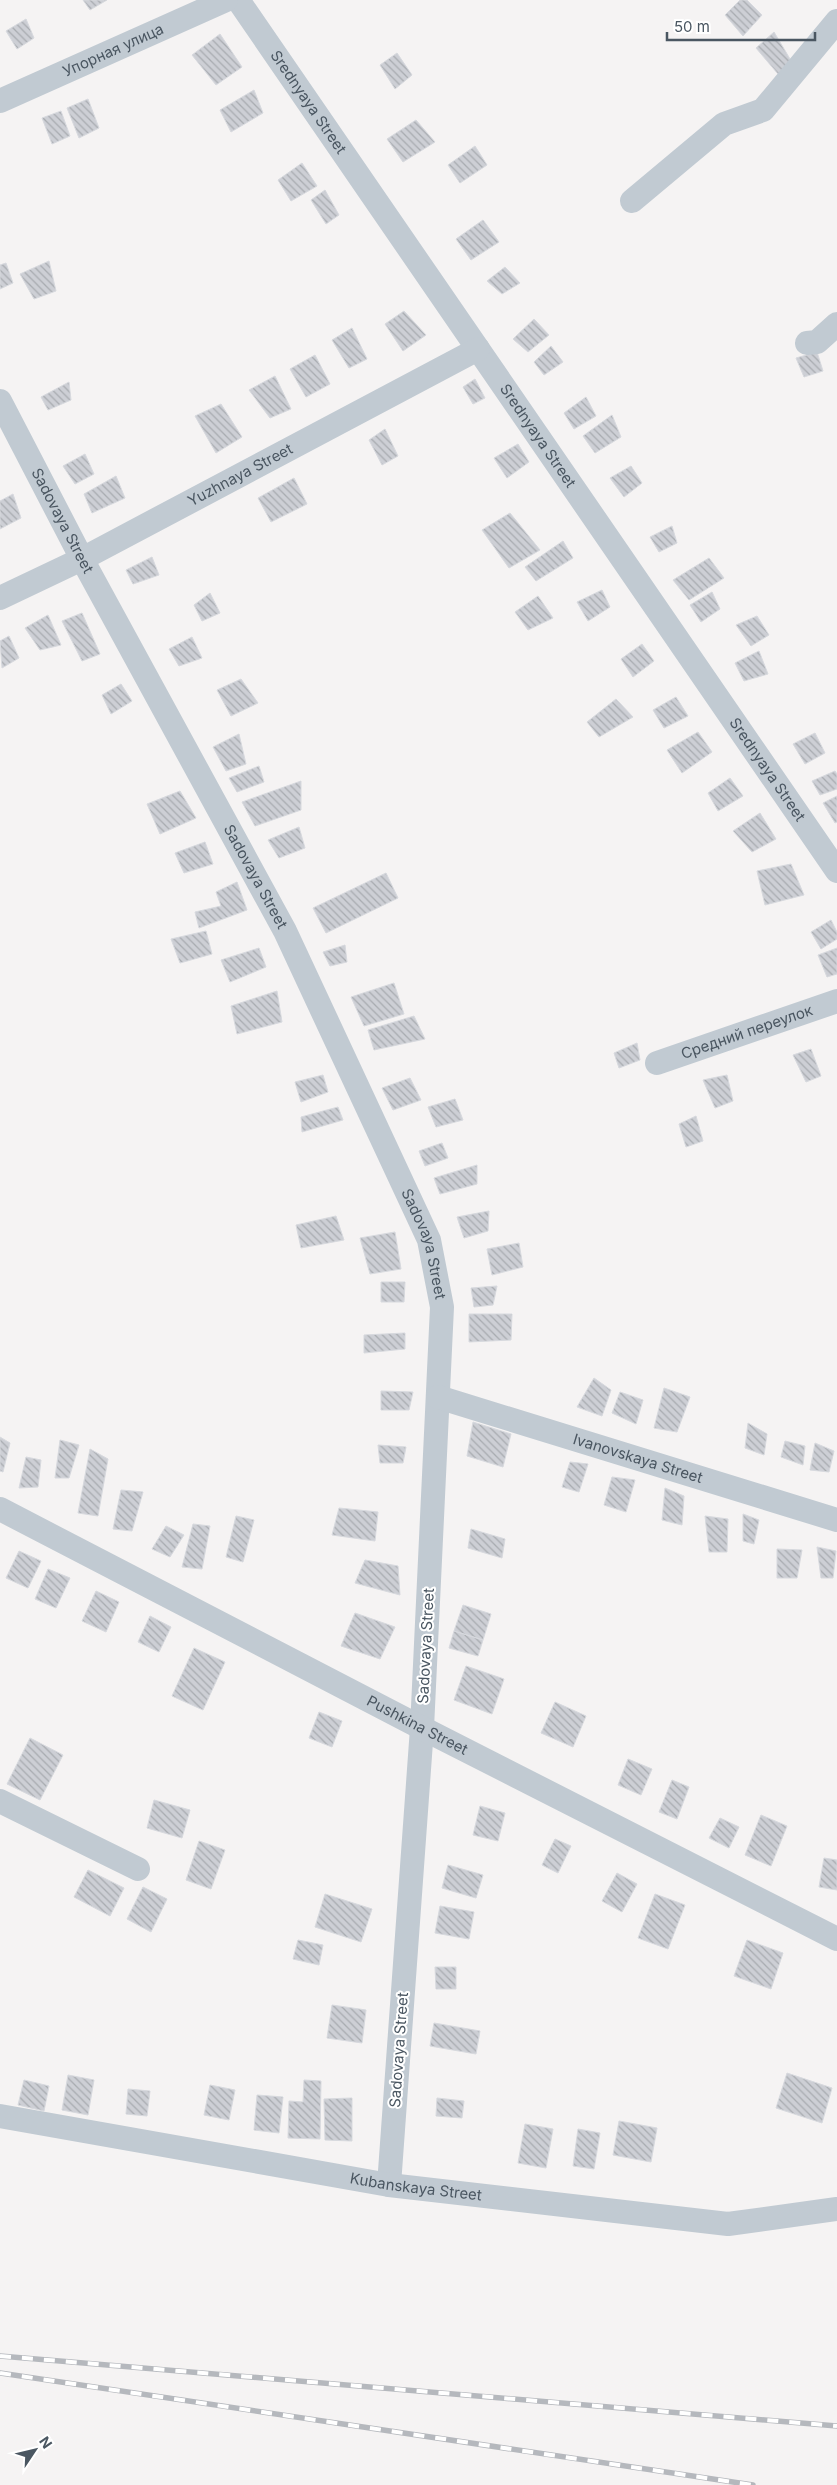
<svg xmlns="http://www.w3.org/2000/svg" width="837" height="2485" viewBox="0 0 837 2485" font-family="Inter,sans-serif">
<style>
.building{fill:url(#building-back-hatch);stroke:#d7d9de}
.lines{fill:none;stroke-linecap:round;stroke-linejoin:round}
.minor{stroke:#c1cad2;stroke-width:24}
.rail-casing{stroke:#b5b8bd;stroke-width:5.5}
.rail{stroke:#fff;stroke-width:4;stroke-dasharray:11;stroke-linecap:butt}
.labels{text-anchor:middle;stroke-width:4;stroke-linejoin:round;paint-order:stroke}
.street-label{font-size:15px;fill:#4a5661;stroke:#fff}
</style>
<defs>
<pattern id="building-back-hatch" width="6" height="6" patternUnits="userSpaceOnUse" patternTransform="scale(1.25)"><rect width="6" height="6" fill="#cdcfd5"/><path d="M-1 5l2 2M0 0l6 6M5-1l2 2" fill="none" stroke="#a8abb0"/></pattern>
</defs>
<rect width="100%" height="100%" fill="#f5f3f3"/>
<path class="building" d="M83 0H107L90 10Z
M740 0H747L762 15 743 36 725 15Z
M26 19 34 38 17 49 6 31Z
M774 32 793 64 778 74 756 48Z
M220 34 242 67 216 85 192 55Z
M397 53 412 75 395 89 380 65Z
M254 90 263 113 231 132 220 110Z
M88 99 99 128 79 138 67 108Z
M61 111 70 136 52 144 42 118Z
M416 120 435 142 403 162 387 139Z
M475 146 487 165 460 183 448 165Z
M302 163 317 186 291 201 278 180Z
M325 190 339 215 326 224 311 200Z
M483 220 499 242 471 260 456 239Z
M49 261 56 291 34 299 20 274Z
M6 263 13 283 0 289V265Z
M505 267 520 283 502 294 487 281Z
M404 311 426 335 403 351 385 324Z
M534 319 549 335 528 352 513 339Z
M352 328 367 359 349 368 332 340Z
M551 346 563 362 544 375 534 362Z
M817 352 823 371 804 377 796 358Z
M315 355 330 384 306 397 290 369Z
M275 376 291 409 270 418 249 390Z
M475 379 485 398 473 404 463 387Z
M69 382 71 400 48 410 41 397Z
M586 397 596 416 574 429 564 413Z
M221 404 242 437 216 453 195 416Z
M612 415 621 437 595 453 583 436Z
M385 429 398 456 382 465 369 440Z
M518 444 529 462 507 478 494 458Z
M85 454 94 474 75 484 63 466Z
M631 466 642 483 624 497 610 478Z
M116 476 125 498 92 513 84 494Z
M294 478 307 504 271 522 258 498Z
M13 494 21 518 0 529V501Z
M510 513 540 550 509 568 482 530Z
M672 526 677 543 659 552 650 537Z
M563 541 573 558 536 581 525 567Z
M152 557 159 575 133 584 126 570Z
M709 558 724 578 689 600 673 580Z
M602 590 610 607 588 621 577 602Z
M712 592 720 609 701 622 690 605Z
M210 593 220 613 202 621 194 605Z
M538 596 553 618 528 630 515 612Z
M82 613 100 654 82 661 62 621Z
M48 615 61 645 40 650 25 628Z
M757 616 769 635 751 646 736 625Z
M9 636 19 658 2 668 0 641Z
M192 637 202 658 179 666 169 649Z
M642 644 654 661 633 677 621 659Z
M759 651 768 674 744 681 735 663Z
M241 679 258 703 231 716 217 690Z
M121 684 132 701 111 714 102 695Z
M676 697 688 716 664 728 653 710Z
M616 699 633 717 599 737 587 722Z
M698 732 712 752 682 773 667 750Z
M815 733 825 753 805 764 793 744Z
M239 734 246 764 226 771 213 747Z
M259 766 264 782 237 792 229 778Z
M835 771 837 774V789L820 795 812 781Z
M730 778 743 796 718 811 708 793Z
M301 781V810L255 826 242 802Z
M180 791 196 818 160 834 147 804Z
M837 796V822L835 823 823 803Z
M760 813 776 839 752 852 733 831Z
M299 827 305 848 279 858 268 840Z
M205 842 213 864 184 873 175 853Z
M791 864 804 895 765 905 757 871Z
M386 873 398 898 326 933 313 908Z
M237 882 247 910 199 928 195 912 221 906 216 892Z
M831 920 837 932V939L821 949 811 932Z
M206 931 212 954 180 963 171 939Z
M345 945 347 962 330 966 323 952Z
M259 948 266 967 230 982 221 960Z
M837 948V974L827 977 818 955Z
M394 983 404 1014 364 1026 351 997Z
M277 991 282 1022 237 1034 231 1006Z
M414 1016 425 1039 374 1050 368 1030Z
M637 1043 640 1060 619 1068 614 1053Z
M811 1049 821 1076 806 1082 793 1055Z
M323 1075 328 1092 301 1102 295 1082Z
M727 1075 733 1101 715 1108 703 1080Z
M410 1078 421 1100 393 1110 382 1088Z
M455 1099 463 1120 436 1127 428 1107Z
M338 1107 343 1120 302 1132 301 1117Z
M696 1116 703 1141 686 1147 679 1124Z
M442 1143 448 1158 425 1166 419 1151Z
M477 1165V1184L440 1194 434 1178Z
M489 1211 488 1231 464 1238 457 1217Z
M336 1216 344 1240 301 1248 296 1225Z
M395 1232 401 1269 370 1274 360 1238Z
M519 1243 523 1267 492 1275 487 1249Z
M381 1282H405L404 1302H381Z
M497 1286 493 1305 474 1307 471 1288Z
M469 1314H512L511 1340 469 1342Z
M405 1333V1349L364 1353V1335Z
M594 1378 611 1390 602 1416 577 1407Z
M664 1388 690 1397 677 1432 654 1428Z
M381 1391 413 1392 409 1410H381Z
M620 1392 643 1400 636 1424 612 1413Z
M473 1422 511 1434 503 1467 467 1456Z
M748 1423 767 1434 764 1455 745 1448Z
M0 1437 10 1443 3 1472 0 1471Z
M60 1440 79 1445 69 1478H55Z
M785 1441 805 1446 803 1465 781 1457Z
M815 1443 834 1451 829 1472 810 1470Z
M378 1445 406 1447 403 1463H380Z
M90 1449 108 1459 98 1516 78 1513Z
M26 1457 41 1460 38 1487 19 1488Z
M570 1462 588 1464 579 1492 562 1487Z
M612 1477 635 1480 626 1512 604 1505Z
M665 1488 684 1496 682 1525 662 1520Z
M121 1490 143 1492 132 1531 113 1529Z
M339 1508 378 1512 375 1541 332 1535Z
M743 1514 759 1520 754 1544 743 1541Z
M236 1516 254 1520 243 1562 226 1557Z
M705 1516 728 1519 727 1552H709Z
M193 1524 210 1526 202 1569 182 1567Z
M166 1526 184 1535 170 1557 152 1549Z
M471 1529 505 1539 502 1558 468 1548Z
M817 1547 836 1551 833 1578H821Z
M777 1549 802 1550 797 1578H777Z
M19 1551 41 1561 28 1588 6 1578Z
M365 1560 398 1566 400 1595 355 1583Z
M48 1569 70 1578 56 1608 35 1599Z
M96 1591 119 1602 106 1632 82 1621Z
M463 1605 491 1614 483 1640 454 1631Z
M355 1613 395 1627 380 1659 341 1646Z
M150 1616 171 1627 159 1652 138 1642Z
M454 1631 483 1640 478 1656 449 1648Z
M194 1648 225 1662 203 1710 172 1696Z
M466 1666 504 1679 492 1714 454 1700Z
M555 1702 586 1716 573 1747 541 1733Z
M319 1712 342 1721 332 1747 309 1738Z
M30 1738 63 1755 40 1800 7 1784Z
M628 1759 652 1769 641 1795 618 1785Z
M672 1780 689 1787 677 1819 659 1812Z
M154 1800 190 1810 182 1838 147 1828Z
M480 1806 505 1813 498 1841 473 1835Z
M761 1815 787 1826 771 1866 745 1855Z
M720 1818 739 1827 729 1848 709 1838Z
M555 1839 571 1846 558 1873 542 1865Z
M199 1841 225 1850 211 1889 186 1880Z
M824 1858 837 1860V1890L819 1887Z
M448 1865 483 1875 476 1898 442 1888Z
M88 1870 124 1888 110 1916 74 1897Z
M617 1873 637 1884 622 1912 602 1901Z
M143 1887 167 1899 151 1932 127 1919Z
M325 1894 372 1909 361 1942 315 1927Z
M655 1894 685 1905 668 1949 638 1938Z
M440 1906 474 1912 469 1939 435 1933Z
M298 1940 323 1945 319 1965 293 1959Z
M747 1940 783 1953 771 1989 734 1976Z
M435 1967H456V1989H436Z
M332 2005 366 2010 362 2043 327 2038Z
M434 2023 480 2031 476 2054 430 2046Z
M787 2073 832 2088 822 2123 776 2108Z
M68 2075 94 2080 88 2115 62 2110Z
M24 2080 49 2086 44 2111 18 2105Z
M304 2080 321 2081 320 2139 288 2138 289 2101 303 2102Z
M210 2085 235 2090 229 2120 204 2115Z
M128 2089 150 2091 147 2116 126 2114Z
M257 2095 283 2097 279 2133 254 2130Z
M352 2098V2141L325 2140 324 2099Z
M437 2098 464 2101 462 2118 436 2116Z
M619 2121 657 2128 651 2162 613 2155Z
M525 2124 553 2129 546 2168 518 2163Z
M578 2129 600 2133 594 2169 573 2166Z"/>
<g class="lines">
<g class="minor">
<path id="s1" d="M238 0 837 871"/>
<path id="s2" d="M0 101 226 0"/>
<path d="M632 201 724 124 763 110 837 21"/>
<path d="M807 343 817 342 837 324"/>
<path id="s3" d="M0 401 82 559 285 931 429 1240 442 1307 422 1728 389 2185"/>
<path id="s4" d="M0 598 82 559 478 349"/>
<path id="s5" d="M657 1063 837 1001"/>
<path id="s6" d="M438 1397 837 1520"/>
<path id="s7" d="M0 1509 422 1728 837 1939"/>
<path d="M0 1801 138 1869"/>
<path id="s8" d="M0 2116 389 2185 728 2224 837 2209"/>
</g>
<defs>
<path id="rail" d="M0 2356 837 2426
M0 2373 753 2485"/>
</defs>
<use href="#rail" class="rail-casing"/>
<use href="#rail" class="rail"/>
</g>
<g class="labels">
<g class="street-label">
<text dy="5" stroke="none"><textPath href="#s2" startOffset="124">Упорная улица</textPath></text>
<text dy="5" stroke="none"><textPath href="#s1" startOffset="124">Srednyaya Street</textPath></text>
<text dy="5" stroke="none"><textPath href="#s1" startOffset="529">Srednyaya Street</textPath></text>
<text dy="5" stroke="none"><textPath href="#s4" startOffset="270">Yuzhnaya Street</textPath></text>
<text dy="5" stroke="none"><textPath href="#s3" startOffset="135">Sadovaya Street</textPath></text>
<text dy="5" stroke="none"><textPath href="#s1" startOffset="934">Srednyaya Street</textPath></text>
<text dy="5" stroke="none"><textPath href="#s3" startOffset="540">Sadovaya Street</textPath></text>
<text dy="5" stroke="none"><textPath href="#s5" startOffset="95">Средний переулок</textPath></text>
<text dy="5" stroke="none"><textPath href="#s3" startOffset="945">Sadovaya Street</textPath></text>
<text dy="5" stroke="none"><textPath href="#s6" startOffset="209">Ivanovskaya Street</textPath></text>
<text transform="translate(426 1646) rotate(-87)" y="5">Sadovaya Street</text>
<text dy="5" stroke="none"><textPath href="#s7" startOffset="470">Pushkina Street</textPath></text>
<text transform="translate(399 2050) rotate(-86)" y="5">Sadovaya Street</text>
<text dy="5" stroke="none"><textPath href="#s8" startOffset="422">Kubanskaya Street</textPath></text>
</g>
</g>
<g transform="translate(35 2450) rotate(55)" stroke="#ffffff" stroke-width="4" paint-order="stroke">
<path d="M0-4L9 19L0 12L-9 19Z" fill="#4a5661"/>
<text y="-8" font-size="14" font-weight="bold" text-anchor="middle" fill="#4a5661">N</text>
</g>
<path d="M667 32v8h148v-8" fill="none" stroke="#4a5661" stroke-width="2.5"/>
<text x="674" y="32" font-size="15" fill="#4a5661" stroke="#ffffff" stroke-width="4" paint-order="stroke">50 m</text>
</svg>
